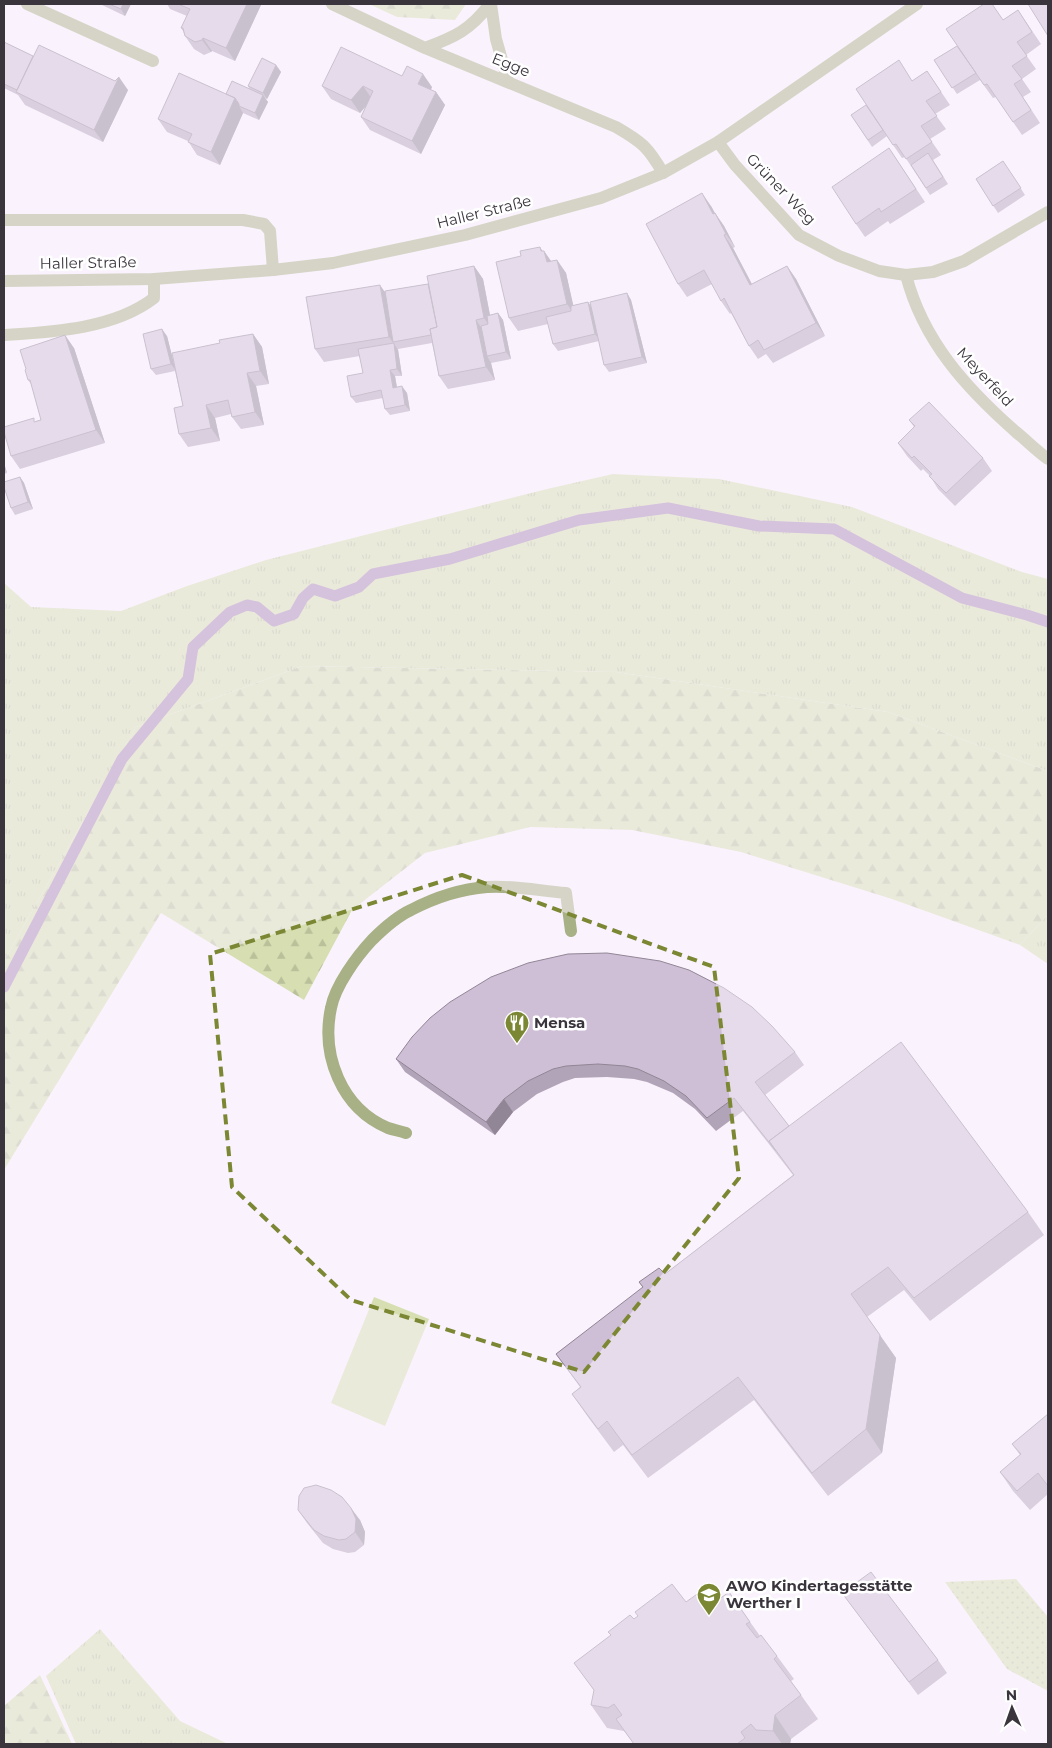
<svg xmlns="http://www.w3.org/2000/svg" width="1052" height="1748" viewBox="0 0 1052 1748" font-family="Montserrat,sans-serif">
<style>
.grass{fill:url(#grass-dots)}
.forest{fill:url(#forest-firs)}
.park{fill:url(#park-tufts)}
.pitch{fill:#d7dfb2}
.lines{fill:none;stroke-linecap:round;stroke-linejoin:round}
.stream{stroke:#a888b5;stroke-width:11}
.service{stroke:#a8b085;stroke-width:12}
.pedestrian{stroke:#a8b085;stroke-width:12}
.minor{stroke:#a8b085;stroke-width:12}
.tertiary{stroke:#a8b085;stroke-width:12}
.wall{fill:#b2a4b8}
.shaded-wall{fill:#918696}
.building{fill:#cfbfd6;stroke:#918696}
.marked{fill:none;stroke:#7c8734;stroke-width:4;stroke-dasharray:10 6;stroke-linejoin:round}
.labels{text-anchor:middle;stroke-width:5;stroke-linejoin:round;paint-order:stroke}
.street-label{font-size:15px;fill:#3a343d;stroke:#fff}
.poi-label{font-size:15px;font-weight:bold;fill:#3a343d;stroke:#fff;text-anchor:start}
</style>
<defs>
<pattern id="grass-dots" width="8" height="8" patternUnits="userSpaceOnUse" patternTransform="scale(1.25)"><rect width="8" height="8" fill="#d7dfb2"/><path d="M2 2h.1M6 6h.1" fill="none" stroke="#b9c09a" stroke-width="1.8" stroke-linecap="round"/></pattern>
<pattern id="forest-firs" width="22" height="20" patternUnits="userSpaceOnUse" patternTransform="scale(1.25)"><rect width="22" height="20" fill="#d7dfb2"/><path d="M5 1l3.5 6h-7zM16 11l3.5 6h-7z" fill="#b9c09a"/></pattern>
<pattern id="park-tufts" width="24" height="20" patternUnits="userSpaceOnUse" patternTransform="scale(1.25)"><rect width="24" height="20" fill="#d7dfb2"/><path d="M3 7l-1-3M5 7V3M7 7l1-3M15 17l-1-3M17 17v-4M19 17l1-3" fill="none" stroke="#b9c09a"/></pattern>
</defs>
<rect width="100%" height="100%" fill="#faf3fd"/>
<path class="grass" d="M1016 1579 1048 1617V1691L1007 1669 945 1582Z"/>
<path class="forest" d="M369 4H466L455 20 397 17Z
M302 666 616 672 888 712 1048 771V915L1020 945 892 899 741 852 632 830 530 827 425 853 352 910 304 1000 161 913 4 1170V961L136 727Z
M40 1675 72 1744H4V1706Z"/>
<path class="park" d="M613 474 719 479 852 507 1022 572 1048 579V771L888 712 616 672 302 666 136 727 4 961V583L31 607 121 611 187 586 266 560 547 489Z
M1048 915V964L1020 945Z
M100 1629 180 1721 228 1744H76L46 1676Z"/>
<path class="pitch" d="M374 1297 429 1319 385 1426 331 1403Z"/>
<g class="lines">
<path class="stream" d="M4 987 122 759 188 679 193 647 230 612 247 605 257 607 274 621 294 614 303 598 313 589 335 596 359 587 373 574 450 559 579 520 668 508 759 526 834 529 962 598 1027 615 1048 622"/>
<path class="service" d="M4 220H243L264 224 270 231 273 270
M906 275C923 341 966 388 1016 432 1027 441 1037 451 1048 459"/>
<path class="pedestrian" d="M406 1133C400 1131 394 1130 388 1128 341 1108 321 1055 331 1008 335 986 357 956 372 940 383 929 396 917 411 910 434 898 460 889 487 887 513 885 540 891 566 893L571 931"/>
<path class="minor" d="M27 4 153 61
M332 4 425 48 616 127C642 142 648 147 663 173
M491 4 496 39 508 81
M425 48C455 37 470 30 490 4
M718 142 735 165 799 235 839 256 879 271 906 275 933 272 964 261 1048 212
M4 335C52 332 114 329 154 298V279"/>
<path class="tertiary" d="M4 281 154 279 273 270 333 263 465 235 601 198 663 173 718 142 917 4"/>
</g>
<path class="wall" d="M100 4H131L125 16Z
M167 4H261V5L235 61 212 51 211 52 204 55 194 49 185 36 183 31 181 28 187 16 170 9Z
M1018 10 1041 44 1026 55 1036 69 1022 79 1031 92 1023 97 1040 123 1022 135 996 97 993 98 980 80 957 94 934 60 1003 20Z
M4 42 33 56 128 90 103 142 25 105 18 95 4 88Z
M276 65 281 72 267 99 265 98 268 102 259 120 243 113 220 165 197 155 188 141 167 132 158 119 226 94 250 90 248 86Z
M927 71 950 105 935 114 946 129 930 139 941 155 933 160 948 184 930 195 905 157 902 158 887 136 872 147 851 115 913 81Z
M402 76 432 87 431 90 436 92 445 105 421 154 370 130 361 117 366 106 360 113 331 99 322 86Z
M889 148 925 202 890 224 888 221 865 237 856 224Z
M1003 161 1025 195 998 213 976 179Z
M711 206 715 213 724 226 735 247 733 248 752 284 787 266 796 279 825 336 773 363 766 354 758 359 749 346 731 313 730 314 721 301 712 284 687 297 678 284Z
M542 251H544L551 261 557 260 566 273 573 306 588 302 591 306 627 293 631 300 647 363 609 372 604 365 599 341 558 351 553 344 548 324 518 331 509 318Z
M474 266 483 279 490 315 498 313 503 320 511 359 491 363 495 380 448 389 439 376 432 343 398 349 402 376H395L397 387 407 393 410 411 390 415 385 409 383 398 356 403 351 397 363 373 360 356 324 362 315 349 385 291 428 284Z
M253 334 262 347 269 384 256 386 264 425 241 429 232 417 231 414 215 418 220 441 188 447 179 434 183 406 175 371 156 375 151 369 167 336 175 370 220 343Z
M74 348 105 443 20 469 11 456 36 421 41 420 31 384 28 380Z
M909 420 983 458 992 471 955 506 938 489 930 476 923 469 921 471 907 456 898 443 914 427Z
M4 463 7 473 4 474Z
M20 477 24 483 33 509 15 515 11 508Z
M795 1052 804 1065 765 1095 789 1126 1028 1212 1044 1235 930 1321 904 1290 867 1317 896 1358 882 1453 828 1496 754 1400 648 1478 623 1445 614 1452 588 1417 572 1394 580 1387 556 1354 643 1288 639 1282 665 1274 793 1175 743 1111 716 1131 695 1109 673 1093 647 1082 634 1079 607 1077 575 1078 563 1082 537 1094 513 1112 495 1135 405 1072 396 1059Z
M1048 1414V1494L1030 1510 1013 1491 1000 1472 1020 1455 1012 1444Z
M298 1510 360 1520 365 1532 364 1545 355 1552 348 1553 333 1549 323 1543 307 1523Z
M729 1592 760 1636 777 1656 794 1679 791 1681 818 1719 791 1739 790 1744H634L624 1731 607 1728 591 1705 594 1690 574 1663 634 1619 686 1602 710 1606Z
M842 1593 938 1660 947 1673 918 1695Z"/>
<path class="shaded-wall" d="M123 4H131L125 16 121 9Z
M247 4H261V5L235 61 226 48Z
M203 38 212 51 211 52 202 40Z
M276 65 281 72 267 99 263 93Z
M423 74 432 87 427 97 418 84Z
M119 77 128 90 103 142 94 130Z
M363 86 372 99 360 113 351 100Z
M436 92 445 105 421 154 412 141Z
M263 95 268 102 259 120 255 113Z
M235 98 242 108 239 106 243 113 220 165 211 152Z
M702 193 711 206 722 227 713 214Z
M715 213 724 226 735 247 726 234Z
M724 235 733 248 759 298 750 285Z
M540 247 545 255 544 251 553 264 547 262 541 251Z
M557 260 566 273 576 317 567 304Z
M474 266 483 279 493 331 484 318Z
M787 266 796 279 825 336 816 323Z
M380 285 389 298 393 342 398 350 402 376 397 369 394 344 389 337Z
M627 293 631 300 647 363 642 357Z
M588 302 592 309 600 341 595 334Z
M498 313 503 320 511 359 506 352Z
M476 320 485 333 487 356 491 363 495 380 486 367Z
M162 329 167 336 176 371 171 364Z
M253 334 262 347 269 384 260 371Z
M65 335 74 348 105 443 96 430Z
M390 370 395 376 398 395 393 388Z
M247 373 256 386 264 425 255 412Z
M402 386 407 393 410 411 405 405Z
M206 405 215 418 220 441 211 428Z
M4 463 7 473 4 469Z
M20 477 24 483 33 509 28 502Z
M504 1099 513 1112 495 1135 486 1122Z
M851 1294 896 1358 882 1453 866 1429Z
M351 1508 360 1520 365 1532 364 1545 355 1532Z
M775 1715 791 1739 790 1744H782L773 1731Z"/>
<path class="building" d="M109 4H123L121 9Z
M178 4H247L226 48 203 38 202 40 195 42 185 36 183 28H181L190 9Z
M984 4H992L1003 20 1018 10 1032 32 1017 42 1027 56 1012 66 1022 79 1014 84 1031 110 1013 122 987 84 984 85 946 29Z
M1028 4H1048V36Z
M4 42 33 56 17 90 4 84Z
M39 45 115 81 119 77 94 130 16 92Z
M957 46 976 73 952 88 934 60Z
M341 47 402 76 407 66 423 74 418 84 436 92 412 141 361 117 373 91 363 86 351 100 322 86Z
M262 58 276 65 263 93 248 86Z
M899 60 912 81 927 71 941 92 926 101 937 116 921 126 932 142 906 159 896 144 893 145 856 89Z
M179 73 235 98 211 152 188 142 192 134 158 119Z
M232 81 263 95 255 113 239 106V104L235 98 226 94Z
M866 105 883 130 868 140 851 115Z
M889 148 916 189 881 212 879 208 856 224 832 187Z
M928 153 943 177 926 188 911 165Z
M1003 161 1021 188 993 206 976 179Z
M702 193 713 214 715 213 726 234 724 235 750 285 787 266 816 323 764 350 758 340 749 346 724 298 721 301 704 270 678 284 646 224Z
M540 247 541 251H544L547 262 557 260 567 304 509 318 496 262 521 256 520 251Z
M474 266 484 318 476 320 486 367 439 376 430 329 437 327 427 276Z
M428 284 437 327 430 329 431 335 393 342 385 291Z
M380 285 389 337 315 349 306 297Z
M627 293 642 357 604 365 590 302Z
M588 302 595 334 553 344 546 317 571 311V306Z
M498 313 506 352 487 356 481 326 488 324 487 316Z
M162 329 171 364 151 369 143 334Z
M253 334 260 371 247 373 255 412 232 417 228 400 206 405 211 428 179 434 174 408 183 406 172 353 220 343 219 340Z
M65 335 96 430 11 456 4 432V427L34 418V422L41 420 30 380H28L25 370 26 369 20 350Z
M394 343 397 369 390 370 393 388 402 386 405 405 385 409 381 390 351 397 347 376 363 373 358 349Z
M929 402 983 458 946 493 929 476 932 474 914 456 912 458 898 443 915 426 909 420Z
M20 477 28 502 11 508 4 487V482Z
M607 953 660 961 689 970 724 988 752 1007 772 1026 795 1052 755 1082 789 1126 769 1141 776 1151 734 1098 707 1118 686 1096 664 1081 638 1069 625 1066 598 1064 566 1066 553 1069 528 1081 504 1099 486 1122 396 1059 412 1037 430 1018 450 1002 491 977 528 963 568 954Z
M901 1042 1028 1212 914 1298 888 1267 851 1294 880 1335 866 1429 812 1473 738 1377 632 1455 607 1421 598 1429 572 1394 581 1387 556 1354 643 1287 639 1282 659 1268 665 1274 794 1175 769 1141Z
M1048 1414V1486L1038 1473 1017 1491 1000 1472 1021 1454 1012 1444Z
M316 1485 331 1490 342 1497 351 1508 356 1519 355 1532 346 1539 339 1540 324 1536 314 1530 298 1510 299 1496 304 1488Z
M871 1572 938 1660 909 1682 842 1593Z
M672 1584 686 1602 700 1592 710 1606 729 1592 750 1622 746 1624 757 1638 761 1635 777 1656 774 1659 801 1695 775 1715 773 1731 756 1730 751 1724 741 1732 745 1738 737 1744H634L616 1719 622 1715 614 1704 608 1708 591 1705 594 1690 574 1663 611 1635 608 1632 630 1615 634 1619 638 1616 635 1612Z"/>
<path d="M0 0H1052V1748H0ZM462 875 714 967 739 1178 584 1372 351 1300 232 1187 210 954Z" fill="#faf3fd" fill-opacity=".55" fill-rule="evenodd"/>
<path class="marked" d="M462 875 714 967 739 1178 584 1372 351 1300 232 1187 210 954Z"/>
<defs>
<symbol id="restaurant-pin" viewBox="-11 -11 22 30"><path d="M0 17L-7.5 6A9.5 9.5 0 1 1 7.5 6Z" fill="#7c8734" stroke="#fff"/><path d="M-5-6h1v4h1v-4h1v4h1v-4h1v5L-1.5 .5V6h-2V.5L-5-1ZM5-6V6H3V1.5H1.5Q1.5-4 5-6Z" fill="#fff"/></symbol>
<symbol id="school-pin" viewBox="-11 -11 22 30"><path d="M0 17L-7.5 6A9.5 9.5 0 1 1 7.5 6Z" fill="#7c8734" stroke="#fff"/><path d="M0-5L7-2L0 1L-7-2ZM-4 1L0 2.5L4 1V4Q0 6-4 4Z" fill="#fff"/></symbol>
</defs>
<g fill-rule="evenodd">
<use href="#restaurant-pin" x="503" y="1009" width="28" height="38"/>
<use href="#school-pin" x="695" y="1581" width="28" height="38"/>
</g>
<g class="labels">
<g class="street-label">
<text transform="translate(511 65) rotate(22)" y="5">Egge</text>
<text transform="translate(781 189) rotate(46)" y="5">Grüner Weg</text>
<text transform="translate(484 212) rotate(-14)" y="5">Haller Straße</text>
<text transform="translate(88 263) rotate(-1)" y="5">Haller Straße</text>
<text transform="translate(985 377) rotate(47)" y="5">Meyerfeld</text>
</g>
<g class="poi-label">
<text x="534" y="1028">Mensa</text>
<text x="726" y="1591">AWO Kindertagesstätte<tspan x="726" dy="17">Werther I</tspan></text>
</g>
</g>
<rect width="1052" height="1748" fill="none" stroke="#3a343d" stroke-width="10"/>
<g transform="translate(1012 1708) rotate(358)" stroke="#ffffff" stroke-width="4" paint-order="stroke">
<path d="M0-4L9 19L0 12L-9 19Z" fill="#3a343d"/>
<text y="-8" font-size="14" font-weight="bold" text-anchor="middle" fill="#3a343d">N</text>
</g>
</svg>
